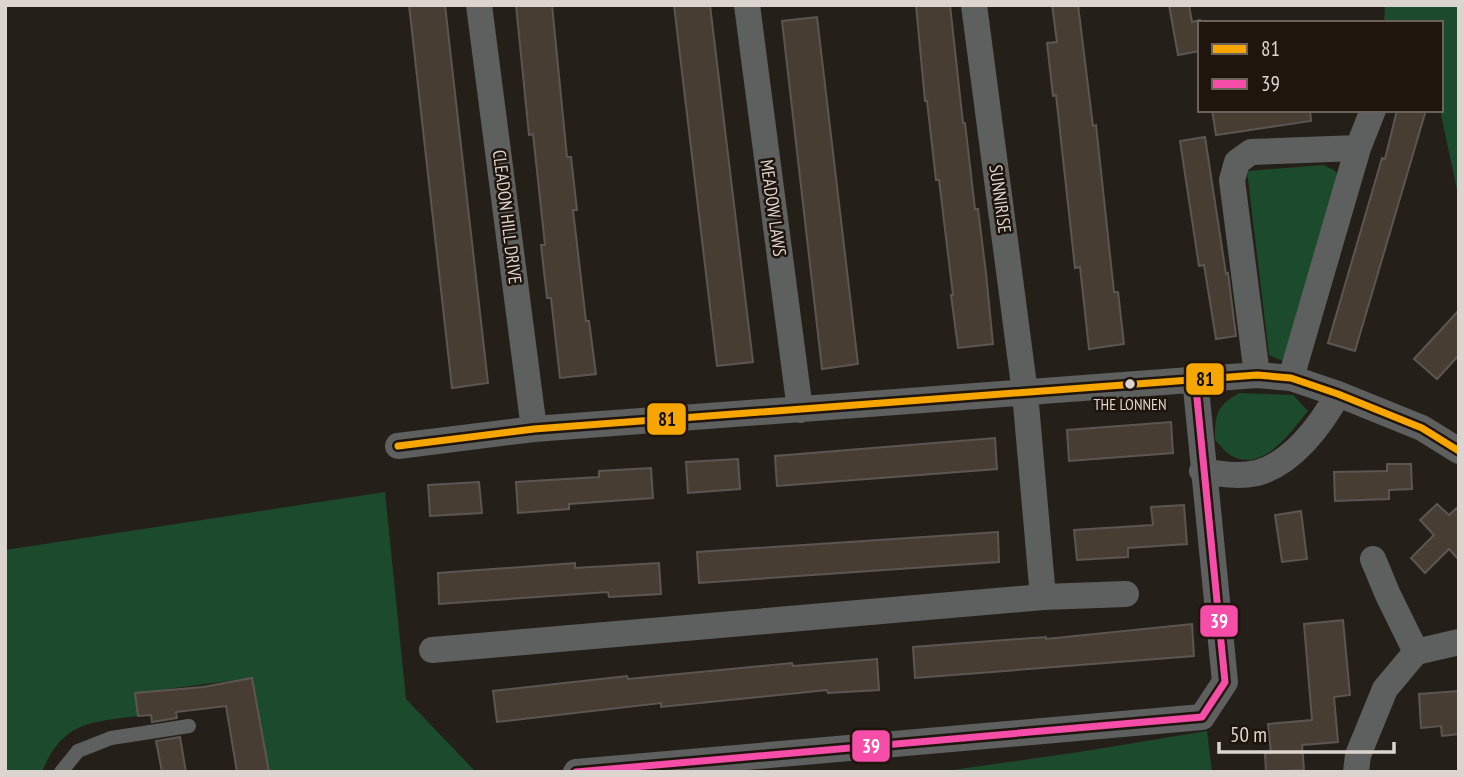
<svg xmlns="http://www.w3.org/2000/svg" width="1464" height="777" viewBox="0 0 1464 777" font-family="'PT Sans Narrow',sans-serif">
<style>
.green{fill:#1c4a2c}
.building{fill:#483d32;stroke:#5b5652;stroke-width:2}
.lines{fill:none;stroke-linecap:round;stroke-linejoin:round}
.service{stroke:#5e5f5f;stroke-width:14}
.minor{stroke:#5e5f5f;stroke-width:26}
.bus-1-casing{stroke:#1f150d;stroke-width:12}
.bus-2-casing{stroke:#1f150d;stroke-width:12}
.bus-1{stroke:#f7a600;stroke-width:7}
.bus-2{stroke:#f54da8;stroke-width:7}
.bus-dot{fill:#dcd5cf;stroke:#1f150d;stroke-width:2.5}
.labels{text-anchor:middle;stroke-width:5;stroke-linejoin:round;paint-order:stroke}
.bus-label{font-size:16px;fill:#dcd5cf;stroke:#1f150d}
.street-label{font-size:18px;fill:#dcd5cf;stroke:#1f150d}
.line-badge{stroke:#1f150d;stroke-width:2.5}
.badge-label{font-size:19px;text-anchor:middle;font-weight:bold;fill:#fff}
.pale-badge-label{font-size:19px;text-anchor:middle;font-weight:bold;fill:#111}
</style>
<rect width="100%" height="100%" fill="#251f1a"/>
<path class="green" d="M1385 5H1459V199L1440 110 1441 23H1384Z
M1323 165 1334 170 1340 177 1286 362 1269 355 1247 171Z
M1239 393 1293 395 1308 411C1291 431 1264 473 1232 456 1226 453 1220 445 1215 440 1215 415 1216 406 1239 393Z
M385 492 406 699 475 771 269 772 252 678 136 693 138 716C90 722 62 722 42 772H5V550Z
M1207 731 1212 772 945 771 1079 752Z"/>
<path class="building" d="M409 5H445L488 383 452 388Z
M516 5H552L567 157H571L577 210H573L586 321H589L596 374 560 378 551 298H547L541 245H545L533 134 529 135Z
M674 5H710L753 362 717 366Z
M916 5H950L963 123H965L975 209H978L986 273 993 344 958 348 951 295H953L939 180H936L927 101H925Z
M1052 5H1078L1093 126 1096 125 1114 292H1118L1124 344 1089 349 1080 267 1075 268 1056 95 1053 96 1047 43 1057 42Z
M1169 5H1189L1192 22 1200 20V51L1178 55Z
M817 17 858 364 822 369 782 21Z
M1212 110H1310L1311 121 1216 135Z
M1397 110H1426L1355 351 1328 343 1382 158 1385 159Z
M1205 137 1226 274 1228 273 1236 336 1216 339 1204 265 1199 266 1180 141Z
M1459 310V355L1437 379 1414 359Z
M1171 422 1173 453 1069 461 1067 430Z
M995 438 997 469 777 486 775 456Z
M738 459 740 489 688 493 686 462Z
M1387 464H1411L1412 489 1389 490V499L1335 501 1334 472 1387 471Z
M651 468 653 498 569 504V509L518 513 516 482 599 477V471Z
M479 482 482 513 430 516 428 485Z
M1437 504 1449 515 1459 506V560L1449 549 1425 573 1411 558 1434 535 1420 520Z
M1184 505 1187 544 1128 548V557L1077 560 1074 530 1153 525 1151 507Z
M1301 511 1307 559 1282 562 1275 515Z
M998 532 999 562 699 583 697 552Z
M575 563V568L659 563 661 594 609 597 608 592 439 604 438 573Z
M1343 620 1350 695 1334 697 1338 742 1302 745 1304 770 1266 772 1265 753H1271L1268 724 1312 720 1304 624Z
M1192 624 1194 656 915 678 913 647 1046 637V639Z
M877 659 879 690 828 693 827 690 661 707V703L497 722 493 691 627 676 628 679 792 663 793 666Z
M252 678 269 772H237L226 706 176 712 177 718 152 722 151 715 138 716 135 693 203 687Z
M1459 691V734L1442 736 1441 726 1421 728 1419 694Z
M180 737 186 772H162L156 741Z"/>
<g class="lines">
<path class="service" d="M61 772 78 751 111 738 189 726"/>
<path class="minor" d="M479 5 534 429
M747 5 800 410
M1358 148 1373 110
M1257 375 1232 180 1237 162 1251 152 1358 148 1291 378
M398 446 534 429 1257 375 1291 378 1338 394 1422 428 1459 451
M1202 471C1220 474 1238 477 1257 473 1293 463 1321 425 1338 394
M1373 559 1388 595 1416 652
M1043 597 1126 594
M432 650 1043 597 1025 393 974 5
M576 772 1202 717 1225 682 1195 378
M1356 772 1358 755 1385 689 1416 652 1459 642"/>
<defs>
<path id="bus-1" d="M398 446 534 429 1257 375 1291 378 1338 394 1422 428 1459 451"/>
<path id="bus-2" d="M576 772 1202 717 1225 682 1195 378"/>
</defs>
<use href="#bus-1" class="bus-1-casing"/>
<use href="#bus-2" class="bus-2-casing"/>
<use href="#bus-1" class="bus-1"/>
<use href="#bus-2" class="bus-2"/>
</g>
<circle class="bus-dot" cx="1130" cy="384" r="6"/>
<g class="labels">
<g class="bus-label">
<text x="1130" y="410">THE LONNEN</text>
</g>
<g class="street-label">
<text transform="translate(1000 199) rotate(82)" y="6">SUNNIRISE</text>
<text transform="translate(773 208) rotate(82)" y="6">MEADOW LAWS</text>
<text transform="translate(507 217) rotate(83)" y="6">CLEADON HILL DRIVE</text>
</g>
</g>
<g class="line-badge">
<rect x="1185" y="362" width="40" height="34" rx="7" fill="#f7a600"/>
<rect x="646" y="402" width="41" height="34" rx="7" fill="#f7a600"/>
<rect x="1199" y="604" width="40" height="34" rx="7" fill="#f54da8"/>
<rect x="851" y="729" width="40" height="34" rx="7" fill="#f54da8"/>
</g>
<g class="badge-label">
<text x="1219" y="628">39</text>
<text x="871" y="753">39</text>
</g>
<g class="pale-badge-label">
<text x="1205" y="386">81</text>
<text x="667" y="426">81</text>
</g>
<rect width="1464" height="777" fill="none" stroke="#dcd5cf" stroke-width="14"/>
<rect x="1198" y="21" width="245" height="91" fill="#1f150d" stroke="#6b625b" stroke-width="2"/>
<rect x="1212" y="44" width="35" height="10" fill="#f7a600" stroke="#6b625b" stroke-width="2"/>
<text x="1261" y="56" font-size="21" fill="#dcd5cf">81</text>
<rect x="1212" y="79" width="35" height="10" fill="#f54da8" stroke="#6b625b" stroke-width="2"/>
<text x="1261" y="91" font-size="21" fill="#dcd5cf">39</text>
<path d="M1219 742v10h175v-10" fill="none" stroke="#dcd5cf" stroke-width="3.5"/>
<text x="1230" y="742" font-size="21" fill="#dcd5cf" stroke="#1f150d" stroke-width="5" paint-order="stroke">50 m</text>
</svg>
